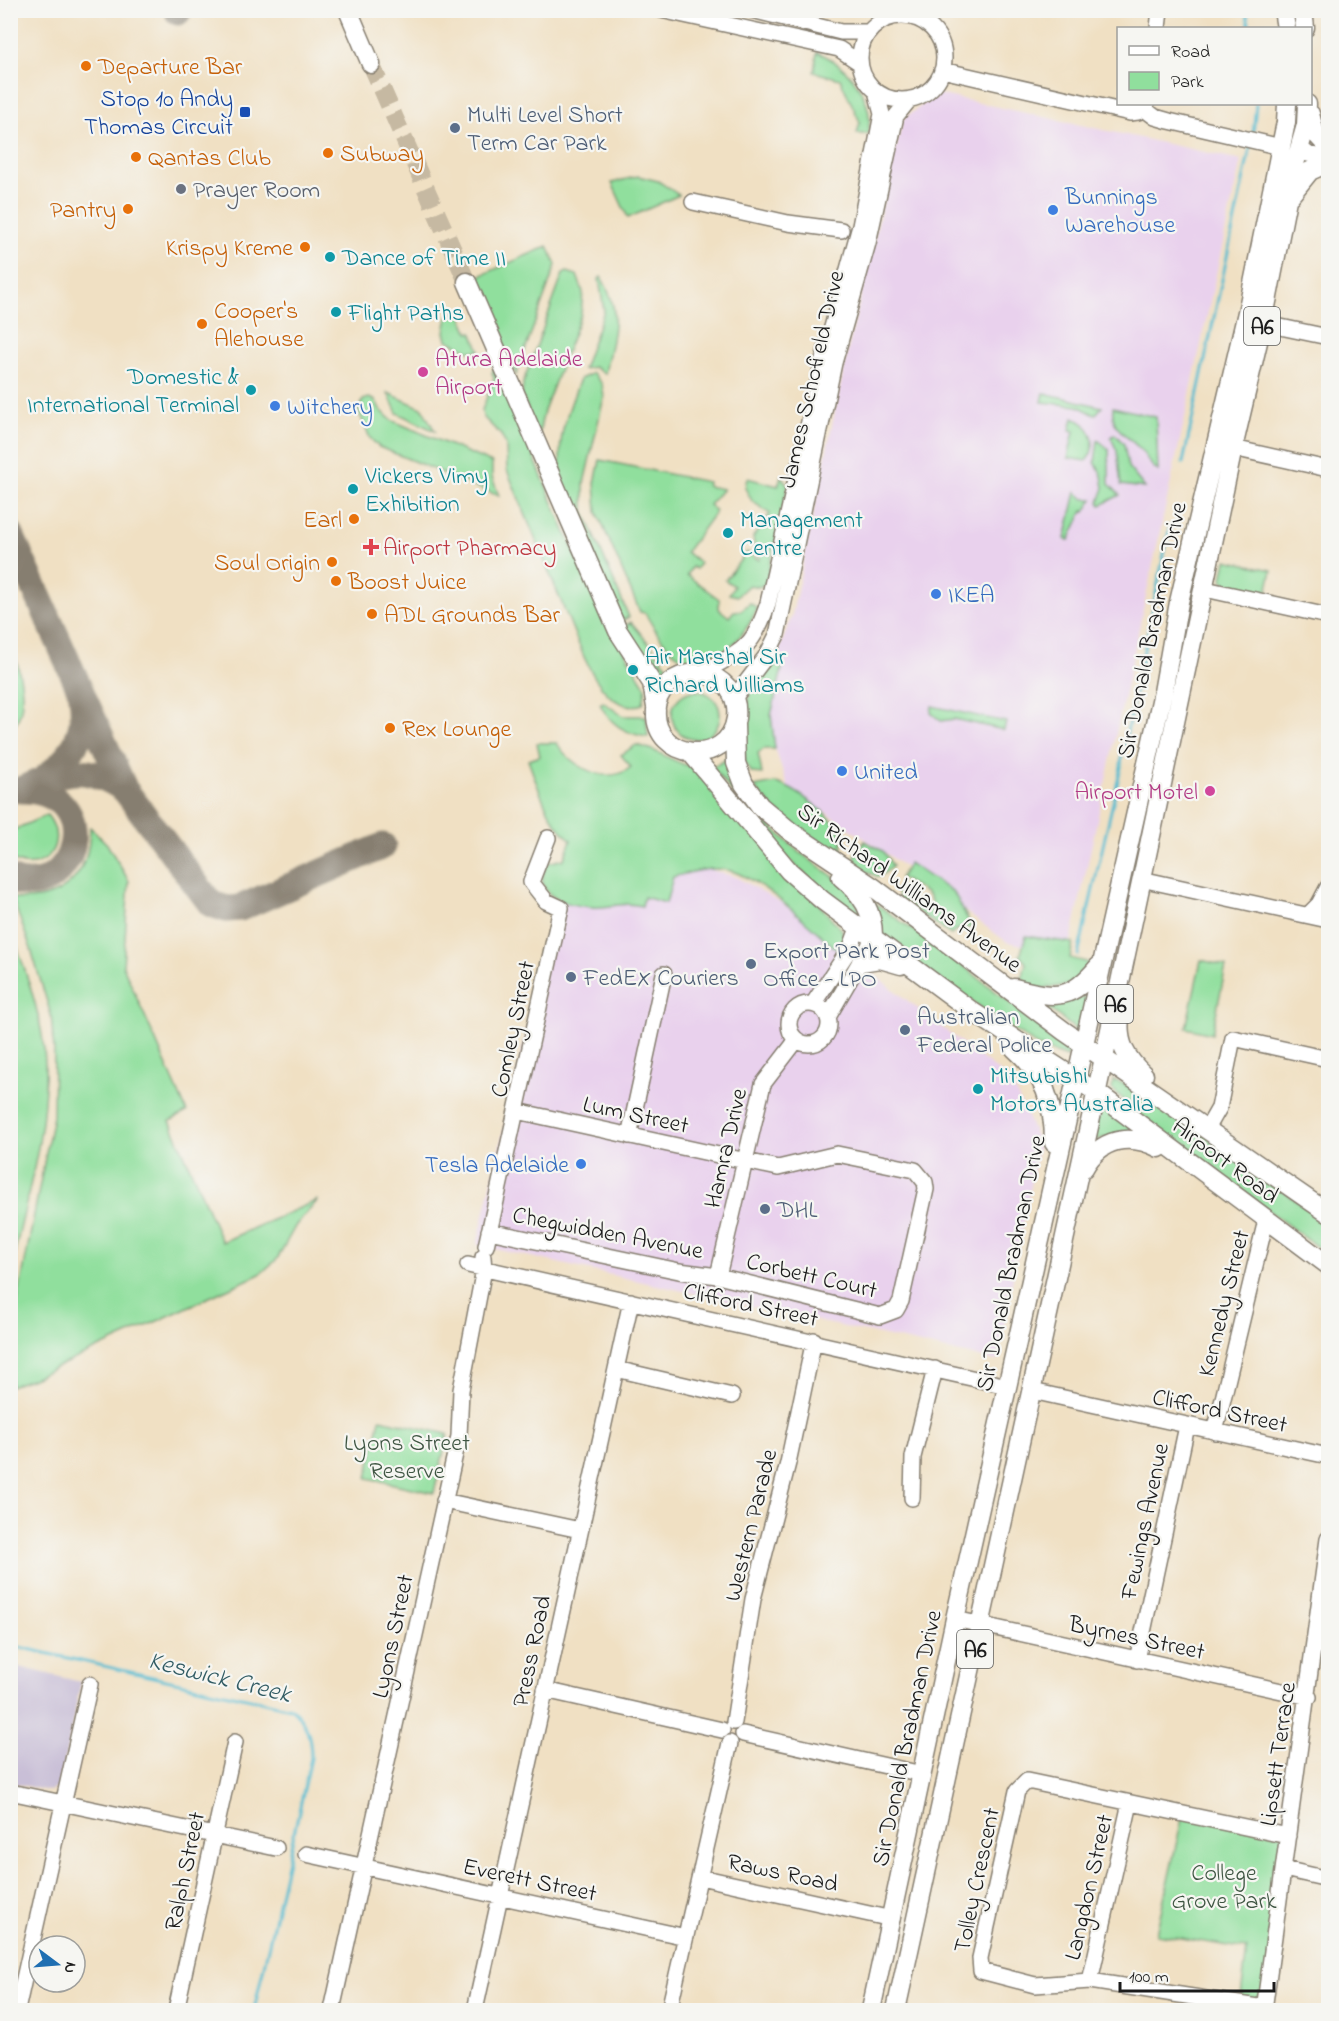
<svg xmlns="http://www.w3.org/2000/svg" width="1339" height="2021" viewBox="0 0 1339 2021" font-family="'Indie Flower',sans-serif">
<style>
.built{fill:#e9d1ed}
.industrial{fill:#c9bfd7}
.green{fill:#90df9d;stroke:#567e5c;stroke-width:1.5}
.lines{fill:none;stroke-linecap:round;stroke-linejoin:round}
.stream{stroke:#53bbd0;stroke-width:3}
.taxiway{stroke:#867e70;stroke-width:27}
.major-tunnel{stroke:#c6b9a2;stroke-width:18;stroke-dasharray:18 9;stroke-linecap:butt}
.minor-casing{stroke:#867e70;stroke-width:18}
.major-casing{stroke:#867e70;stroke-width:21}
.minor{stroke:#fff;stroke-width:15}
.major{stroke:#fff;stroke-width:18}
.food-dot{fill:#e8710a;stroke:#f6f6f2;stroke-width:2}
.transit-dot{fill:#1a4fb4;stroke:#f6f6f2;stroke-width:2}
.service-dot{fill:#5c6f8a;stroke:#f6f6f2;stroke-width:2}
.worship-dot{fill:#6b7280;stroke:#f6f6f2;stroke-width:2}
.shop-dot{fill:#3f7fe0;stroke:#f6f6f2;stroke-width:2}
.culture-dot{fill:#0f9aa8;stroke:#f6f6f2;stroke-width:2}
.hotel-dot{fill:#d1479c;stroke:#f6f6f2;stroke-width:2}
.health-dot{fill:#e0444e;stroke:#f6f6f2;stroke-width:2}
.labels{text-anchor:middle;stroke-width:4.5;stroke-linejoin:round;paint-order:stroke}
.shield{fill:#f6f6f2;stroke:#5d5d5c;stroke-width:1.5}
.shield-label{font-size:22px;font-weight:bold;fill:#1c1c1c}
.food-label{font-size:24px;fill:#c56008;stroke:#f6f6f2;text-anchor:start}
.transit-label{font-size:24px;fill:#164399;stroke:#f6f6f2;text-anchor:end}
.service-label{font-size:24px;fill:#4e5e75;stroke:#f6f6f2;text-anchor:start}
.worship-label{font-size:24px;fill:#5b616d;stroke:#f6f6f2;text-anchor:start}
.shop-label{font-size:24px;fill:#366cbe;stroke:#f6f6f2;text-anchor:start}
.culture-label{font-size:24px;fill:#0d838f;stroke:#f6f6f2;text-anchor:start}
.hotel-label{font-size:24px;fill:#b23c85;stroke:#f6f6f2;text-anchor:start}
.street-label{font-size:24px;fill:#1c1c1c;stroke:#f6f6f2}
.health-label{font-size:24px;fill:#be3a42;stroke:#f6f6f2;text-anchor:start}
.park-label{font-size:24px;fill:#3f5643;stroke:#f6f6f2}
.water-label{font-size:26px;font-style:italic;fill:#325c64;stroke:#f6f6f2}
</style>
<rect width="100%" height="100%" fill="#f6f6f2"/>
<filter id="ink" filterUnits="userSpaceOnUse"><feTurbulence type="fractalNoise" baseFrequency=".0167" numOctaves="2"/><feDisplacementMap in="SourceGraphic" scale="12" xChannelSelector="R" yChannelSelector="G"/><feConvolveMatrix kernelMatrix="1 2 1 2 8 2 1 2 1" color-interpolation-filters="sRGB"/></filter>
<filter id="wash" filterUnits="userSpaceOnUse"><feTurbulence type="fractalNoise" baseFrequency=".008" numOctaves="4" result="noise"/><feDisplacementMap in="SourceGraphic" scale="24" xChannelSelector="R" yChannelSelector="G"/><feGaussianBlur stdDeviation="1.35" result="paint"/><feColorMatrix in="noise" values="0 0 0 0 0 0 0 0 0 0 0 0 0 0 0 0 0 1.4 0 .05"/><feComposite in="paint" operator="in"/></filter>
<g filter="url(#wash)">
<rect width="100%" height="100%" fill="#f0e0c3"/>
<path class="built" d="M938 94 1241 160 1068 954 1007 942 883 851 788 787 765 719 772 670 792 615 848 350 903 119Z
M704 868 736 877 782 903 1011 1081 1039 1143 997 1361 477 1245 560 888Z"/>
<path class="industrial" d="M11 1665 81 1682 59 1787 49 1791 11 1783Z"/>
<path class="green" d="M817 52C848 65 876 99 868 134H857L860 122 840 79 814 72Z
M638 176 658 181 679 195 628 218 612 183Z
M548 246 556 265 516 375 475 278Z
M567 272 577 275 583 292 581 314 544 411 538 438 522 395 523 383 563 274Z
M601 277C624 315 612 334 605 374L594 367 583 369 604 311 599 279Z
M459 310 469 333 472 332 480 351H469L447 340 445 332 448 317Z
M496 364C541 474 583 586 646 688L643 704C614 714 594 679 584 657L507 470 506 445 501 435 483 417 482 410 494 378 492 373Z
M593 373 602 384 604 397 584 483V511L629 617 620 622 564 490C554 445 564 421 580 379Z
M388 393 422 408 435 431 397 413Z
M1044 393 1102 407 1095 415 1078 406 1042 402Z
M369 398 376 401 380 409 391 420 492 463V477L499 496 379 447 370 438 358 410 363 400Z
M1113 407 1156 417 1158 471C1149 465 1147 457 1140 449 1127 435 1110 429 1113 407Z
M1073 418C1091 424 1100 444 1086 461L1068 458 1074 431 1070 430Z
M1115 434 1124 444 1128 467 1145 488 1121 485 1117 451 1111 438Z
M1098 440 1109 449V484L1120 495 1101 505 1099 502 1104 488 1102 476 1095 462Z
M600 460 708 482 707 486 723 489 709 505 716 511 686 552 700 563 696 569 692 567 687 575 719 599V609L729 617 734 611H740L750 603 757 608C747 635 709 680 676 654 663 644 653 627 645 613L640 612 597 512 595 483Z
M781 476 788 485 766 583 759 587 749 585 737 596 729 594 734 586 725 580 747 552 759 560 760 557 755 550 753 537 770 514 752 501 745 488 747 478 778 486Z
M1076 492 1084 499H1093L1085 512 1083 511 1069 540 1065 539Z
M1226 560 1272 570 1267 593 1225 583 1222 579Z
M631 622 671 670 659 679 623 627Z
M10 641C19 666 32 709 11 729Z
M778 663 783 665 771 715 775 749H764L758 753 762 774 752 773 745 763 743 743 750 691 765 668Z
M672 715a24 24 0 1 1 48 0a24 24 0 1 1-48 0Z
M603 702 623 716H646L648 737C625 734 610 724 600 704Z
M932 706 1006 722 1004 730 954 719 941 721 931 713Z
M537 743H557C570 766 607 787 631 767L621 755 636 745C658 749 673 763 695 768L842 930 845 944 840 952C810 927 773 888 737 873 716 864 693 872 673 877L666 903 644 897 642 906C622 901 610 909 591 907 566 905 528 895 548 863L564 859 571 840C547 819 539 789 528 760L540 756Z
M731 757 764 820 799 852 848 887 867 923 820 889 775 846 712 767Z
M775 783C792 786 836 817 841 835 843 842 842 851 842 858L774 809 754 787Z
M47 815C70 843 43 878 11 859V831Z
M90 827 107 844 129 881 123 966 187 1112 170 1121 222 1242 318 1200 296 1225 277 1259 260 1274 33 1378 11 1386V1335L53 1116 54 1050 51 1015 30 946 12 898C62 904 90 876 90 827Z
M865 841 883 851 893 866 879 877 856 868 855 854Z
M909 863 954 893 972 927 956 930 951 935 899 898 896 890 928 912C941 895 913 886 900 878Z
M872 901 957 961 1070 1050 1067 1057 1039 1047 877 937Z
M11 929C25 971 43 1017 45 1062 48 1132 25 1202 11 1270Z
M1026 936 1073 943 1070 958 1090 963 1070 985 1037 989 1022 979 1026 963 1020 956Z
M1201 960 1226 966 1212 1034 1186 1028Z
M1090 996 1081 1034 1046 1006 1047 1005Z
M1113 1080 1133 1087 1176 1114 1328 1223V1255L1138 1113 1112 1089Z
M1099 1104 1141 1132 1092 1140Z
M380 1419 448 1434 434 1493 367 1478Z
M1183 1814 1288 1836 1264 2008 1240 2004 1247 1949 1156 1934Z"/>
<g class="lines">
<path class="stream" d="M1246 10 1250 28
M1253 134 1256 104
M1183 463 1251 144
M1078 955 1121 767 1122 755 1170 526
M10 1645 291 1708C307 1722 311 1737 311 1758L254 2010"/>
<path class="taxiway" d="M178 10V12
M10 533 125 790 211 904 227 909 240 908 383 846
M45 778C70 759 88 732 82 698
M20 790C63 771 83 761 125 790
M10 879C76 907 107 789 20 790"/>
</g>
</g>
<g filter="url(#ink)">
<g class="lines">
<path class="major-tunnel" d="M371 64 467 282"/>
<defs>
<path id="minor" d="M661 10 839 49 860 63
M752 10 841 32H869
M860 58a42 42 0 1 1 84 0a42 42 0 1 1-84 0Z
M1158 28 1160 10
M942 70 1130 113 1138 112 1147 104
M1143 108 1155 117 1169 121 1281 147
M1300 148 1308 154 1328 159
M693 202 788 223 841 230
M1262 323 1328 337
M1233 448 1328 469
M1205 589 1328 616
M703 672C743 650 753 649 768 603L823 360 860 226 882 114 876 91
M734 698 767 655 777 635 834 363 868 243 896 116 910 99
M1141 879 1328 920
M1308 915 1319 904 1328 887
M789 1024a20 20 0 1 1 40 0a20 20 0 1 1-40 0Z
M813 1004 851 947 858 928
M828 1017 873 939
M1207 1129 1219 1108 1233 1038 1328 1059
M629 1136 664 974
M489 1231 679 1271 718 1276 880 1316 896 1310 901 1301 926 1189 925 1182 915 1170 837 1154 778 1168 517 1111
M486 1246 561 908 546 901 531 882 548 838
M468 1265 1007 1386
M718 1276 763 1084 796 1041
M616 1369 732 1396
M1032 1391 1328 1456
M1215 1432 1266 1220
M912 1498 913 1457 935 1369
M444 1501 580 1530
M955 1619 1309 1697
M1137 1660 1187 1426
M545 1690 722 1730
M734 1722 753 1599 788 1463 814 1340
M743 1734 922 1774
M10 1792 276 1848
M306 1854 686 1937
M1284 1869 1328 1879
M700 1877 892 1919
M1090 1981 1130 1803
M1264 2008 1090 1981 1035 1985 981 1971 980 1958 1017 1791 1027 1781 1288 1836
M17 2010 90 1684
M176 2010 235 1742
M332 2010 459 1436 461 1390 484 1269 483 1257
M475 2010 631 1301
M669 2010 730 1743
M1264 2010 1328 1539"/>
<path id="major" d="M348 10 371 64
M1283 10 1286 28
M1303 10 1305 28
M1310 114 1315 133 1328 147
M1290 196 1310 171 1328 163
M467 282 618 631 652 683 656 707
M656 710C653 761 729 768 736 718 742 667 668 656 656 705
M735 724 736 763 744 784 760 806 791 832 873 887 1064 1031 1328 1213
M691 753 789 871 822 900 973 1012 1096 1092 1328 1265
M841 877C862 894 874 912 873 939
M861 962 880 959 901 965
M1014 988C1057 998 1069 1002 1099 966
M1120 1018C1117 1043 1126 1058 1144 1075
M1014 1048C1044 1074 1054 1103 1054 1143
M1084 1168C1101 1138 1129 1133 1159 1148
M871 2010 955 1619 1163 692 1179 602 1248 308 1286 122 1287 104
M896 2010 1104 1058 1233 448 1265 312 1292 174 1306 125 1307 104"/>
</defs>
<use href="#minor" class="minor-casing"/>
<use href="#major" class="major-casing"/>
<use href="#minor" class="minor"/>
<use href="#major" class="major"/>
</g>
</g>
<g class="food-dot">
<circle cx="86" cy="66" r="6"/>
<circle cx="328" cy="153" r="6"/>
<circle cx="136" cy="157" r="6"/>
<circle cx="128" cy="209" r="6"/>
<circle cx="305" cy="247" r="6"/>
<circle cx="202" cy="324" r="6"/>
<circle cx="354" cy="519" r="6"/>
<circle cx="332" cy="562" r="6"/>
<circle cx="336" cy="581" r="6"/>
<circle cx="372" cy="614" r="6"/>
<circle cx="390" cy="728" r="6"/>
</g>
<rect class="transit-dot" x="239" y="106" width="12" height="12" rx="3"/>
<g class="service-dot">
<circle cx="455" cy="128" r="6"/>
<circle cx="751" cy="964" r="6"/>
<circle cx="571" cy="977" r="6"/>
<circle cx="905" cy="1030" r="6"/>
<circle cx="765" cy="1209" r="6"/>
</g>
<circle class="worship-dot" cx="181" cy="189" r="6"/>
<g class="shop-dot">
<circle cx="1053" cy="210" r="6"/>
<circle cx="275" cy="406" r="6"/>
<circle cx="936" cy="594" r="6"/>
<circle cx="842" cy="771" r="6"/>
<circle cx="581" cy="1164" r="6"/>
</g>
<g class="culture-dot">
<circle cx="330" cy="257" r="6"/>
<circle cx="336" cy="312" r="6"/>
<circle cx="251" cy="390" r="6"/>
<circle cx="353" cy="489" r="6"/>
<circle cx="728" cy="533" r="6"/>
<circle cx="633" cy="670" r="6"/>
<circle cx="978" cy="1089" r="6"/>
</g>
<g class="hotel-dot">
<circle cx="423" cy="372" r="6"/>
<circle cx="1210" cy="791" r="6"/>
</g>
<path class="health-dot" d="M368 538h6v6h6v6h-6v6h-6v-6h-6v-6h6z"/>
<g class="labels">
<g class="shield">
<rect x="1244" y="307" width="36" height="38" rx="4.5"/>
<rect x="1097" y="985" width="36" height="38" rx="4.5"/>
<rect x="957" y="1630" width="36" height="38" rx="4.5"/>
</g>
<g class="shield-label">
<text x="1262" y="334">A6</text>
<text x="1115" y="1012">A6</text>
<text x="975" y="1657">A6</text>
</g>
<g class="food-label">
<text x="98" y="74">Departure Bar</text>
<text x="340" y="161">Subway</text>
<text x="148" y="165">Qantas Club</text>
<text x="116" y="217" text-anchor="end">Pantry</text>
<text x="293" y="255" text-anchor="end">Krispy Kreme</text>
<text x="214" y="318">Cooper's<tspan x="214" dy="28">Alehouse</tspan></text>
<text x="342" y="527" text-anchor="end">Earl</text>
<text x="320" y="570" text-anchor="end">Soul Origin</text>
<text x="348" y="589">Boost Juice</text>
<text x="384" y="622">ADL Grounds Bar</text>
<text x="402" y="736">Rex Lounge</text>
</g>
<g class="transit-label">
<text x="233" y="106">Stop 10 Andy<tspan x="233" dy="28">Thomas Circuit</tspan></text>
</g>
<g class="service-label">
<text x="467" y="122">Multi Level Short<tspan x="467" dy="28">Term Car Park</tspan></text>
<text x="763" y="958">Export Park Post<tspan x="763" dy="28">Office - LPO</tspan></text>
<text x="583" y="985">FedEX Couriers</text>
<text x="917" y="1024">Australian<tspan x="917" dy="28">Federal Police</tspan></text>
<text x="777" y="1217">DHL</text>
</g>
<g class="worship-label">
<text x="193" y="197">Prayer Room</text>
</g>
<g class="shop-label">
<text x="1065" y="204">Bunnings<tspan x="1065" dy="28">Warehouse</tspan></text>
<text x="287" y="414">Witchery</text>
<text x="948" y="602">IKEA</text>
<text x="854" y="779">United</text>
<text x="569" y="1172" text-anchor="end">Tesla Adelaide</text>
</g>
<g class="culture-label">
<text x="342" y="265">Dance of Time II</text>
<text x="348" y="320">Flight Paths</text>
<text x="239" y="384" text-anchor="end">Domestic &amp;<tspan x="239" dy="28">International Terminal</tspan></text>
<text x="365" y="483">Vickers Vimy<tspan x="365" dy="28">Exhibition</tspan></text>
<text x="740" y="527">Management<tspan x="740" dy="28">Centre</tspan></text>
<text x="645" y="664">Air Marshal Sir<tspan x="645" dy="28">Richard Williams</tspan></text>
<text x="990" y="1083">Mitsubishi<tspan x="990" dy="28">Motors Australia</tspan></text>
</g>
<g class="hotel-label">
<text x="435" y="366">Atura Adelaide<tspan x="435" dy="28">Airport</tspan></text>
<text x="1198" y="799" text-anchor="end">Airport Motel</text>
</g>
<g class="street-label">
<text transform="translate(811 379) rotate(-77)" y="8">James Schofield Drive</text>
<text transform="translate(1151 630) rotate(-78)" y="8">Sir Donald Bradman Drive</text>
<text transform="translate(910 887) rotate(36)" y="8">Sir Richard Williams Avenue</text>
<text transform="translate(512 1029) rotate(-78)" y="8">Comley Street</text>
<text transform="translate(636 1114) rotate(12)" y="8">Lum Street</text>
<text transform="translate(725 1148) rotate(-77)" y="8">Hamra Drive</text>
<text transform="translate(1226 1160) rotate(37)" y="8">Airport Road</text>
<text transform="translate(608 1232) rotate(11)" y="8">Chegwidden Avenue</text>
<text transform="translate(1010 1263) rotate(-78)" y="8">Sir Donald Bradman Drive</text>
<text transform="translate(812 1275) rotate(13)" y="8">Corbett Court</text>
<text transform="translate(1223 1303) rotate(-76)" y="8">Kennedy Street</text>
<text transform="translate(751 1304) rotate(12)" y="8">Clifford Street</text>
<text transform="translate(1220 1410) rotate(12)" y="8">Clifford Street</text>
<text transform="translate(1144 1521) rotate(-78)" y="8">Fewings Avenue</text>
<text transform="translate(750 1525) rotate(-76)" y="8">Western Parade</text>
<text transform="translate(392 1636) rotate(-78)" y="8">Lyons Street</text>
<text transform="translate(1137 1637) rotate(12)" y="8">Byrnes Street</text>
<text transform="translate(531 1651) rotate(-78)" y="8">Press Road</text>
<text transform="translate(906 1738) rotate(-78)" y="8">Sir Donald Bradman Drive</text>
<text transform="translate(1277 1754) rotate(-82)" y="8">Lipsett Terrace</text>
<text transform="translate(184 1871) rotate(-78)" y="8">Ralph Street</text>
<text transform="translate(783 1872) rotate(12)" y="8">Raws Road</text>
<text transform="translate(530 1879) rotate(12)" y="8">Everett Street</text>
<text transform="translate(976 1880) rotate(-78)" y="8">Tolley Crescent</text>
<text transform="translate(1088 1887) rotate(-77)" y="8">Langdon Street</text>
</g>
<g class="health-label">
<text x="383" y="555">Airport Pharmacy</text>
</g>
<g class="park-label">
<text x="407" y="1450">Lyons Street<tspan x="407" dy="28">Reserve</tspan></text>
<text x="1224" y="1880">College<tspan x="1224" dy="28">Grove Park</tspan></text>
</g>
<g class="water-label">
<text transform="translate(220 1676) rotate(14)" y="9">Keswick Creek</text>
</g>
</g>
<rect width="1339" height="2021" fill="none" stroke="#f6f6f2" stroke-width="36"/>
<rect x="1117" y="27" width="195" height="78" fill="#f6f6f2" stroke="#9f9f9c" stroke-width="1.5"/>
<rect x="1129" y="46" width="30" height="9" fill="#ffffff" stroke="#9f9f9c" stroke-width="1.5"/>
<text x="1171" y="57" font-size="18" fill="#1c1c1c">Road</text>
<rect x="1129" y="72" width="30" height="18" fill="#90df9d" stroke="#9f9f9c" stroke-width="1.5"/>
<text x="1171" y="87" font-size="18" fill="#1c1c1c">Park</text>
<g transform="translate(57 1964) rotate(106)"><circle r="28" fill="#f6f6f2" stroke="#9f9f9c" stroke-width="1.5"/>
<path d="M0-4.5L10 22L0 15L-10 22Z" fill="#1f6fb2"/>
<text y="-9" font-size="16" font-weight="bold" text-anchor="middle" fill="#1c1c1c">N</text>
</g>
<path d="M1120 1982v9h154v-9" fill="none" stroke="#1c1c1c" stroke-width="3"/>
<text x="1129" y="1982" font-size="18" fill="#1c1c1c" stroke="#f6f6f2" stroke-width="4.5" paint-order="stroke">100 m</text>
</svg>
